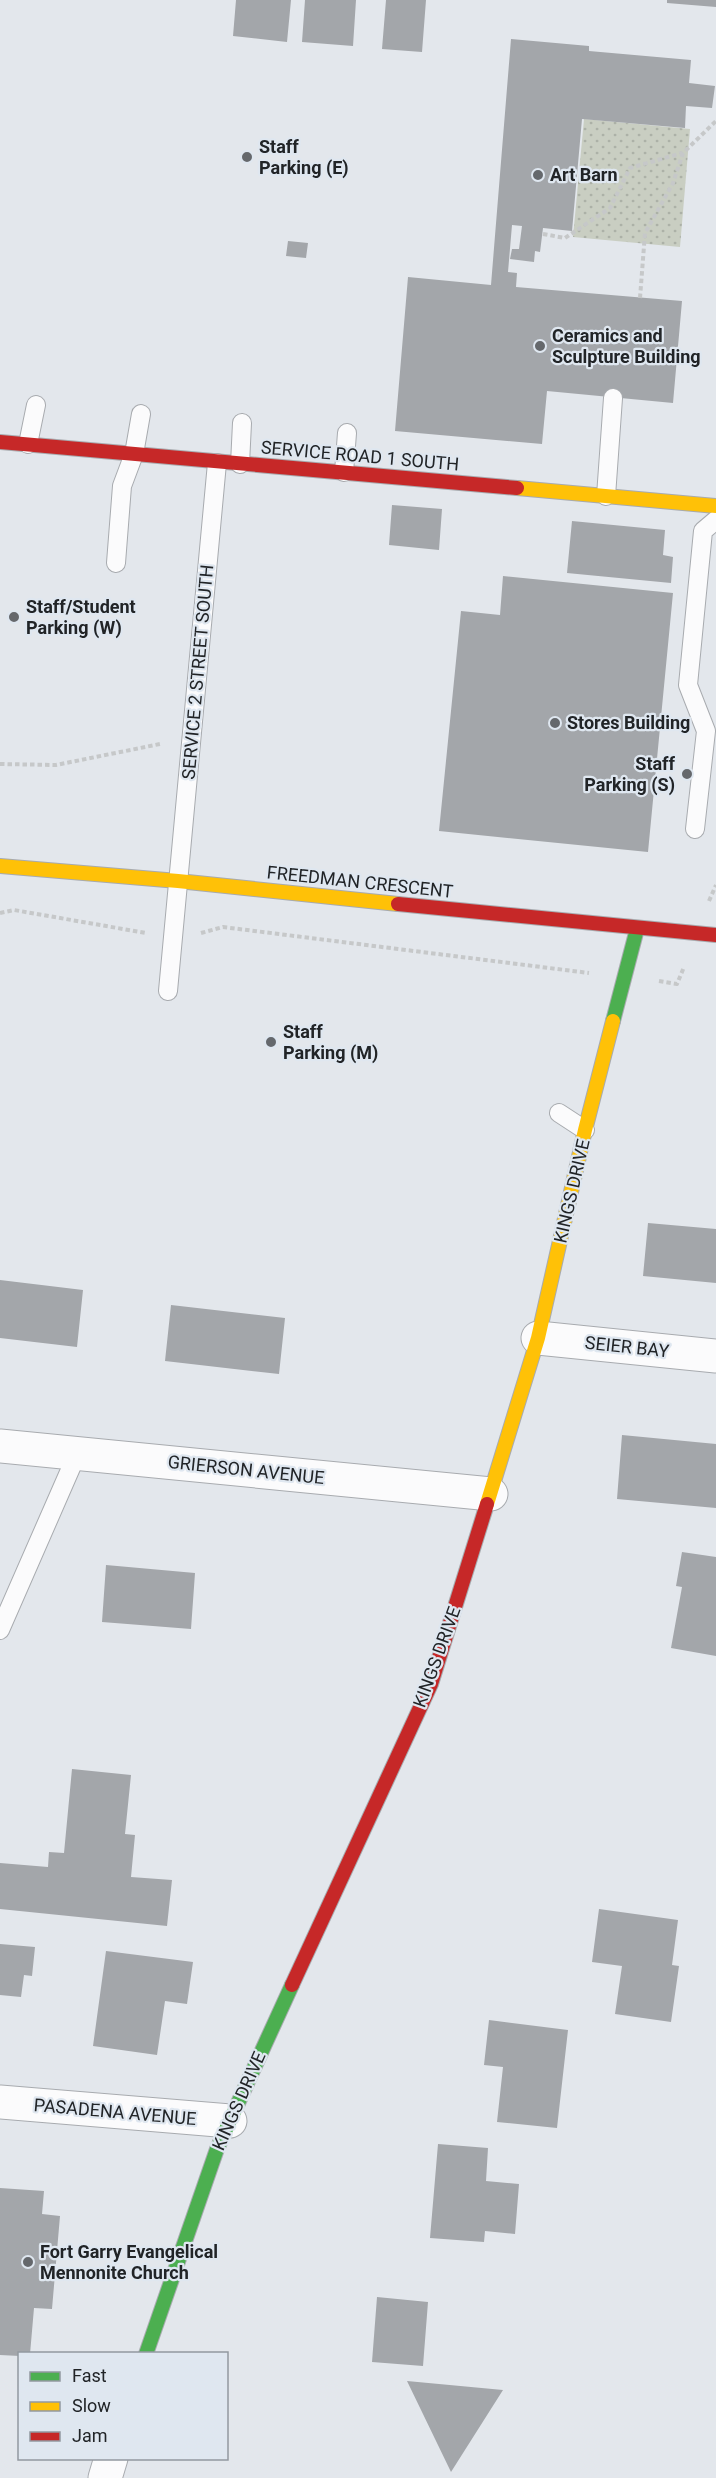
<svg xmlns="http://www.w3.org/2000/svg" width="716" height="2478" viewBox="0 0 716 2478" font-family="Roboto,sans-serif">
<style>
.grass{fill:url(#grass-dots)}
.building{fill:#a3a6aa}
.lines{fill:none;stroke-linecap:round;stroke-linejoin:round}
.lane-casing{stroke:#a8abaf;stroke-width:20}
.street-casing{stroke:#a8abaf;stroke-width:35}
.fast-casing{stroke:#a8abaf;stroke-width:16}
.slow-casing{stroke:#a8abaf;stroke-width:16}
.jam-casing{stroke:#a8abaf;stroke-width:16}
.path{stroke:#c6c8c9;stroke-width:4;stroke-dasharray:4.5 3;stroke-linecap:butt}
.lane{stroke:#fbfbfc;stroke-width:18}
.street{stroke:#fbfbfc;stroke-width:33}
.fast{stroke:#4caf50;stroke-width:14}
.slow{stroke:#ffc107;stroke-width:14}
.jam{stroke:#c62828;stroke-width:14}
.poi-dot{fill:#65686c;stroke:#dfe7f0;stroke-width:2}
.labels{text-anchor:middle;stroke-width:4.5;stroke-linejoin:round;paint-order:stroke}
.poi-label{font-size:18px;font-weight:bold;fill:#212427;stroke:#dfe7f0;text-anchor:start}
.street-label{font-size:18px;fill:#212427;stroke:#dfe7f0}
</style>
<defs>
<pattern id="grass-dots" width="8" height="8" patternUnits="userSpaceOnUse" patternTransform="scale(1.5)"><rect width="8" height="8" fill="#c9cec2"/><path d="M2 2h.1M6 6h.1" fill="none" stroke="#acb1a7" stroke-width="1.8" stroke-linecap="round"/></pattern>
</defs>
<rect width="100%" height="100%" fill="#e3e7ec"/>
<path class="grass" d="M584 119 690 129 680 247 573 237Z"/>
<path class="building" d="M236 0H291L287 42 233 36Z
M305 0H356L353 46 302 42Z
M386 0H426L422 52 382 49Z
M667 0H716V7L667 3Z
M511 39 589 46V51L691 60 689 83 715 86 712 108 686 106 685 128 582 119 572 231 543 228 540 252 535 251 534 262 510 259 512 249H519L522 226 512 225 508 272 517 273 516 287 682 301 673 403 547 391 542 444 395 431 408 277 491 285Z
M288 241 308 243 306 258 286 256Z
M392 505 442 509 439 550 389 545Z
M572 521 665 530 663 555 673 557 671 583 567 573Z
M503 576 673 593 648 852 439 831 461 611 500 615Z
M648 1223 716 1229V1283L643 1276Z
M0 1280 83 1290 77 1347 0 1338Z
M171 1305 285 1318 279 1374 165 1361Z
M622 1435 716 1444V1508L617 1499Z
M682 1552 716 1557V1656L671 1648 682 1587 676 1586Z
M106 1565 195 1573 191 1629 102 1622Z
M72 1769 131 1775 125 1834 135 1835 131 1877 172 1880 167 1926 0 1909V1863L48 1867 49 1852 64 1853Z
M599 1909 678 1920 672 1965 679 1966 671 2022 615 2014 622 1966 592 1962Z
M0 1944 35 1947 32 1976 24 1975 21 1997 0 1995Z
M106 1951 193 1962 187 2004 165 2001 157 2055 93 2046Z
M489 2020 568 2030 557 2128 497 2122 503 2067 484 2065Z
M438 2144 488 2148 486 2181 519 2184 515 2234 485 2231 484 2242 430 2238Z
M0 2188 44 2191 42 2214 60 2216 52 2309 34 2308 30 2354H20V2356L0 2355Z
M377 2297 428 2302 423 2366 372 2362Z
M407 2381 503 2390 451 2472Z"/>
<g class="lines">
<defs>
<path id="lane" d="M28 444 36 405
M240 464 242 423
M344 472 347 433
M606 496 613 398
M116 563 122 486 134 454 141 414
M695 829 706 731 688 685 703 531 716 520
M168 991 217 463
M559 1113 585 1130
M0 1630 77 1454"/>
<path id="street" d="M538 1338 716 1356
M0 1446 491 1494
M0 2102 230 2121
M105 2478 111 2458"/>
<path id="fast" d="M613 1021 637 929
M146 2354 217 2149 292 1985"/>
<path id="slow" d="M517 488 716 506
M0 866 178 881 398 904
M487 1504 538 1338 585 1130 613 1021"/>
<path id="jam" d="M0 442 517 488
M398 904 716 935
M292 1985 431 1684 487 1504"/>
</defs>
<use href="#lane" class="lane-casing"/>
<use href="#street" class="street-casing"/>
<use href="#fast" class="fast-casing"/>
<use href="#slow" class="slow-casing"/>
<use href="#jam" class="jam-casing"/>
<path class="path" d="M543 234 565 238 610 208 630 168 682 153
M640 298 645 233 673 183 683 153 716 121
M0 764 56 765 160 744
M709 901 716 885
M0 913 14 910 146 933
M201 933 223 927 589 973
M659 981 677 984 684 967"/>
<use href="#lane" class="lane"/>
<use href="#street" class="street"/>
<use href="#fast" class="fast"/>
<use href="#slow" class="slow"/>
<use href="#jam" class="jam"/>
</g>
<g class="poi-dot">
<circle cx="247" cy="157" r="6"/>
<circle cx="538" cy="175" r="6"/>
<circle cx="540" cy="346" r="6"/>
<circle cx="14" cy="617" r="6"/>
<circle cx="555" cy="723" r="6"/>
<circle cx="687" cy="774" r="6"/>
<circle cx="271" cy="1042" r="6"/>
<circle cx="28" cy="2262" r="6"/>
</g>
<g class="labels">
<g class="poi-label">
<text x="259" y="153">Staff<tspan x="259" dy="21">Parking (E)</tspan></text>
<text x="550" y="181">Art Barn</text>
<text x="552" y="342">Ceramics and<tspan x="552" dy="21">Sculpture Building</tspan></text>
<text x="26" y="613">Staff/Student<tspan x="26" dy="21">Parking (W)</tspan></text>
<text x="567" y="729">Stores Building</text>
<text x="675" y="770" text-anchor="end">Staff<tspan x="675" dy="21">Parking (S)</tspan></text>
<text x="283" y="1038">Staff<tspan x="283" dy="21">Parking (M)</tspan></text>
<text x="40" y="2258">Fort Garry Evangelical<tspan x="40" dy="21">Mennonite Church</tspan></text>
</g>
<g class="street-label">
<text transform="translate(360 456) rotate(5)" y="6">SERVICE ROAD 1 SOUTH</text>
<text transform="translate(198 672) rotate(-85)" y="6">SERVICE 2 STREET SOUTH</text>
<text transform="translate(360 882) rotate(6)" y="6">FREEDMAN CRESCENT</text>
<text transform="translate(572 1191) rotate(-77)" y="6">KINGS DRIVE</text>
<text transform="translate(627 1347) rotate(6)" y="6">SEIER BAY</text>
<text transform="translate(246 1470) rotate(6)" y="6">GRIERSON AVENUE</text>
<text transform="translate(437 1657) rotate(-70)" y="6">KINGS DRIVE</text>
<text transform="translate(239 2101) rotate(-66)" y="6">KINGS DRIVE</text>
<text transform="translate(115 2112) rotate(5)" y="6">PASADENA AVENUE</text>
</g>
</g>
<rect x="18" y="2352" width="210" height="108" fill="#dfe7f0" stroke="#9399a0" stroke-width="1.5"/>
<rect x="30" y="2372" width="30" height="9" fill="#4caf50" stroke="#9399a0" stroke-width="1.5"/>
<text x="72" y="2382" font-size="18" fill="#212427">Fast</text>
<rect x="30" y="2402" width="30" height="9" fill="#ffc107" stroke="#9399a0" stroke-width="1.5"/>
<text x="72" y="2412" font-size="18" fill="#212427">Slow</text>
<rect x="30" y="2432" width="30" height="9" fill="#c62828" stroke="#9399a0" stroke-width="1.5"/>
<text x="72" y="2442" font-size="18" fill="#212427">Jam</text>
</svg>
